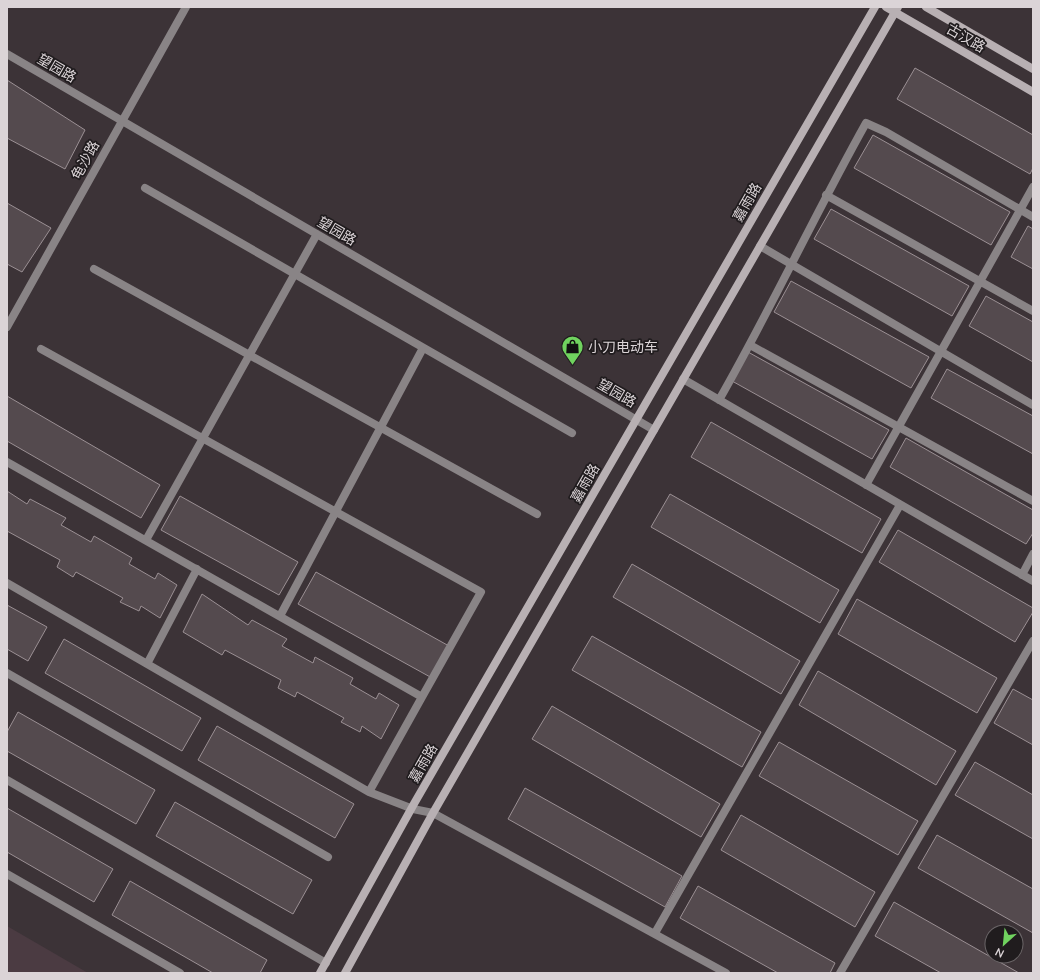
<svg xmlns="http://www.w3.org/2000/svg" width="1040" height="980" viewBox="0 0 1040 980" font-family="'Nunito Sans','Noto Sans SC',sans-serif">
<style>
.built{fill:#4b3b42}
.building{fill:#544a4e;stroke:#9b9094}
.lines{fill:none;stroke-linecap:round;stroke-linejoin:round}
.street{stroke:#898486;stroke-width:8}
.secondary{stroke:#b8b0b3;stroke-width:8}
.labels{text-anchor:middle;stroke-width:3.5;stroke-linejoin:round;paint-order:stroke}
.street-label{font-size:14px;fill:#dbd4d7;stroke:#201c1e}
.poi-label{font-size:14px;fill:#dbd4d7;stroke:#201c1e;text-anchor:start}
</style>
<rect width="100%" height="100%" fill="#3c3337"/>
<path class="built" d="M7 926 88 973H7Z"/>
<path class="building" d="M915 68 1033 135V168L1030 174 897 99Z
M7 80 85 130 65 169 7 138Z
M873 135 1010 212 991 245 854 168Z
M7 203 51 228 22 272 7 264Z
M831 209 969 286 952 316 814 239Z
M1028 226 1033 229V269L1011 257Z
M791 281 929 357 911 388 774 312Z
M986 296 1033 322V362L969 326Z
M748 352 889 430 872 459 732 381Z
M947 369 1033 416V454L931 398Z
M7 396 160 485 141 518 7 441Z
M711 422 881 519 862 553 691 457Z
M906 438 1033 510V533L1026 544 890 467Z
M7 491 27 504 30 499 66 518 61 525 91 542 94 536 132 558 129 564 155 579 158 573 177 585 160 618 141 606 139 611 120 602 123 598 76 572 73 577 57 567 60 560 7 531Z
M670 494 839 590 820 623 651 527Z
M180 496 298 562 279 595 161 530Z
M898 530 1033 608V612L1015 642 879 562Z
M632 564 800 661 781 694 613 597Z
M316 572 449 646 432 678 298 604Z
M202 594 248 625 252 620 287 639 282 646 313 663 315 657 353 678 350 684 376 699 379 693 399 705 381 739 362 726 360 732 341 722 344 718 297 692 295 697 278 688 281 680 225 650 222 655 183 632Z
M857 599 997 678 977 713 838 634Z
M7 605 47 627 28 661 7 649Z
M592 636 761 732 742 767 572 670Z
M64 639 201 718 182 751 45 673Z
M818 671 956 751 936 785 799 705Z
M1013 689 1033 700V745L994 723Z
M552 706 720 804 701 837 532 739Z
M18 712 155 790 136 824 7 751V732Z
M217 726 354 804 335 838 198 760Z
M779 742 918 821 898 855 759 776Z
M975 762 1033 795V839L955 795Z
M525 788 682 876 665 907 508 819Z
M175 802 312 880 293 914 156 836Z
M7 808 113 869 94 902 7 852Z
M741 815 875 892 855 927 721 850Z
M937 835 1033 889V933L918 868Z
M130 881 267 960 260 973H213L112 915Z
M698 886 835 963 830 973H778L680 918Z
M894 902 1019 973H941L875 936Z"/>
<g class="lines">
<path class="street" d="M7 54 654 430
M145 188 572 433
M826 195 1033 311
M760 246 1033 405
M94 269 537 514
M7 327 186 7
M750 345 1033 501
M41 349 481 592 422 697
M683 379 1033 581
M719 400C771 309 815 214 866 123L886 132 1033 217
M7 462 422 697 369 792
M866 485 1033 187
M146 540 317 234
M1022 575 1033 554
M7 583 369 792 413 809 433 813 726 973
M280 616 423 348
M147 664 197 569
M7 673 328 857
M7 780 326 963
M7 874 180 973
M655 933 900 505
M840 973 1033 641"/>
<path class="secondary" d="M886 7 1033 92
M926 7 1033 69
M320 973 415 802 875 7
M345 973 433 813 898 7"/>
</g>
<defs>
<symbol id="shop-pin" viewBox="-11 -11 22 30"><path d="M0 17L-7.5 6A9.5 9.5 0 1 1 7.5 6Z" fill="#70d35f" stroke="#201c1e"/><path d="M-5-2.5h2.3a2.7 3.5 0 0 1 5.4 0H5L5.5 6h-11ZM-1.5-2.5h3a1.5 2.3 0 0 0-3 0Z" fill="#111"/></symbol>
</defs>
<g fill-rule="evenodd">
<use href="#shop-pin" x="560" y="334" width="25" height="34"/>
</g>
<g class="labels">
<g class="street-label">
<text transform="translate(966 38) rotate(30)" y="5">古汉路</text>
<text transform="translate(57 68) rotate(30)" y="5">望园路</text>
<text transform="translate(85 160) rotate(-61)" y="5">龟沙路</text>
<text transform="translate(747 202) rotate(-60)" y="5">嘉雨路</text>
<text transform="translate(337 231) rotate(30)" y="5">望园路</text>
<text transform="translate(617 393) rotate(30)" y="5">望园路</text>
<text transform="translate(585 483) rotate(-60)" y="5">嘉雨路</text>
<text transform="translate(423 763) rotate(-60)" y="5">嘉雨路</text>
</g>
<g class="poi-label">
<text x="588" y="352">小刀电动车</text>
</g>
</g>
<rect width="1040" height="980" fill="none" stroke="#dbd4d7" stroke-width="16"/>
<g transform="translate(1004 944) rotate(207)"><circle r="19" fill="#201c1e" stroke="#6b6668"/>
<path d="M0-3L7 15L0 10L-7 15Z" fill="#70d35f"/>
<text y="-6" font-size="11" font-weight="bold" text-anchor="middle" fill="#dbd4d7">N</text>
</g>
</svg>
